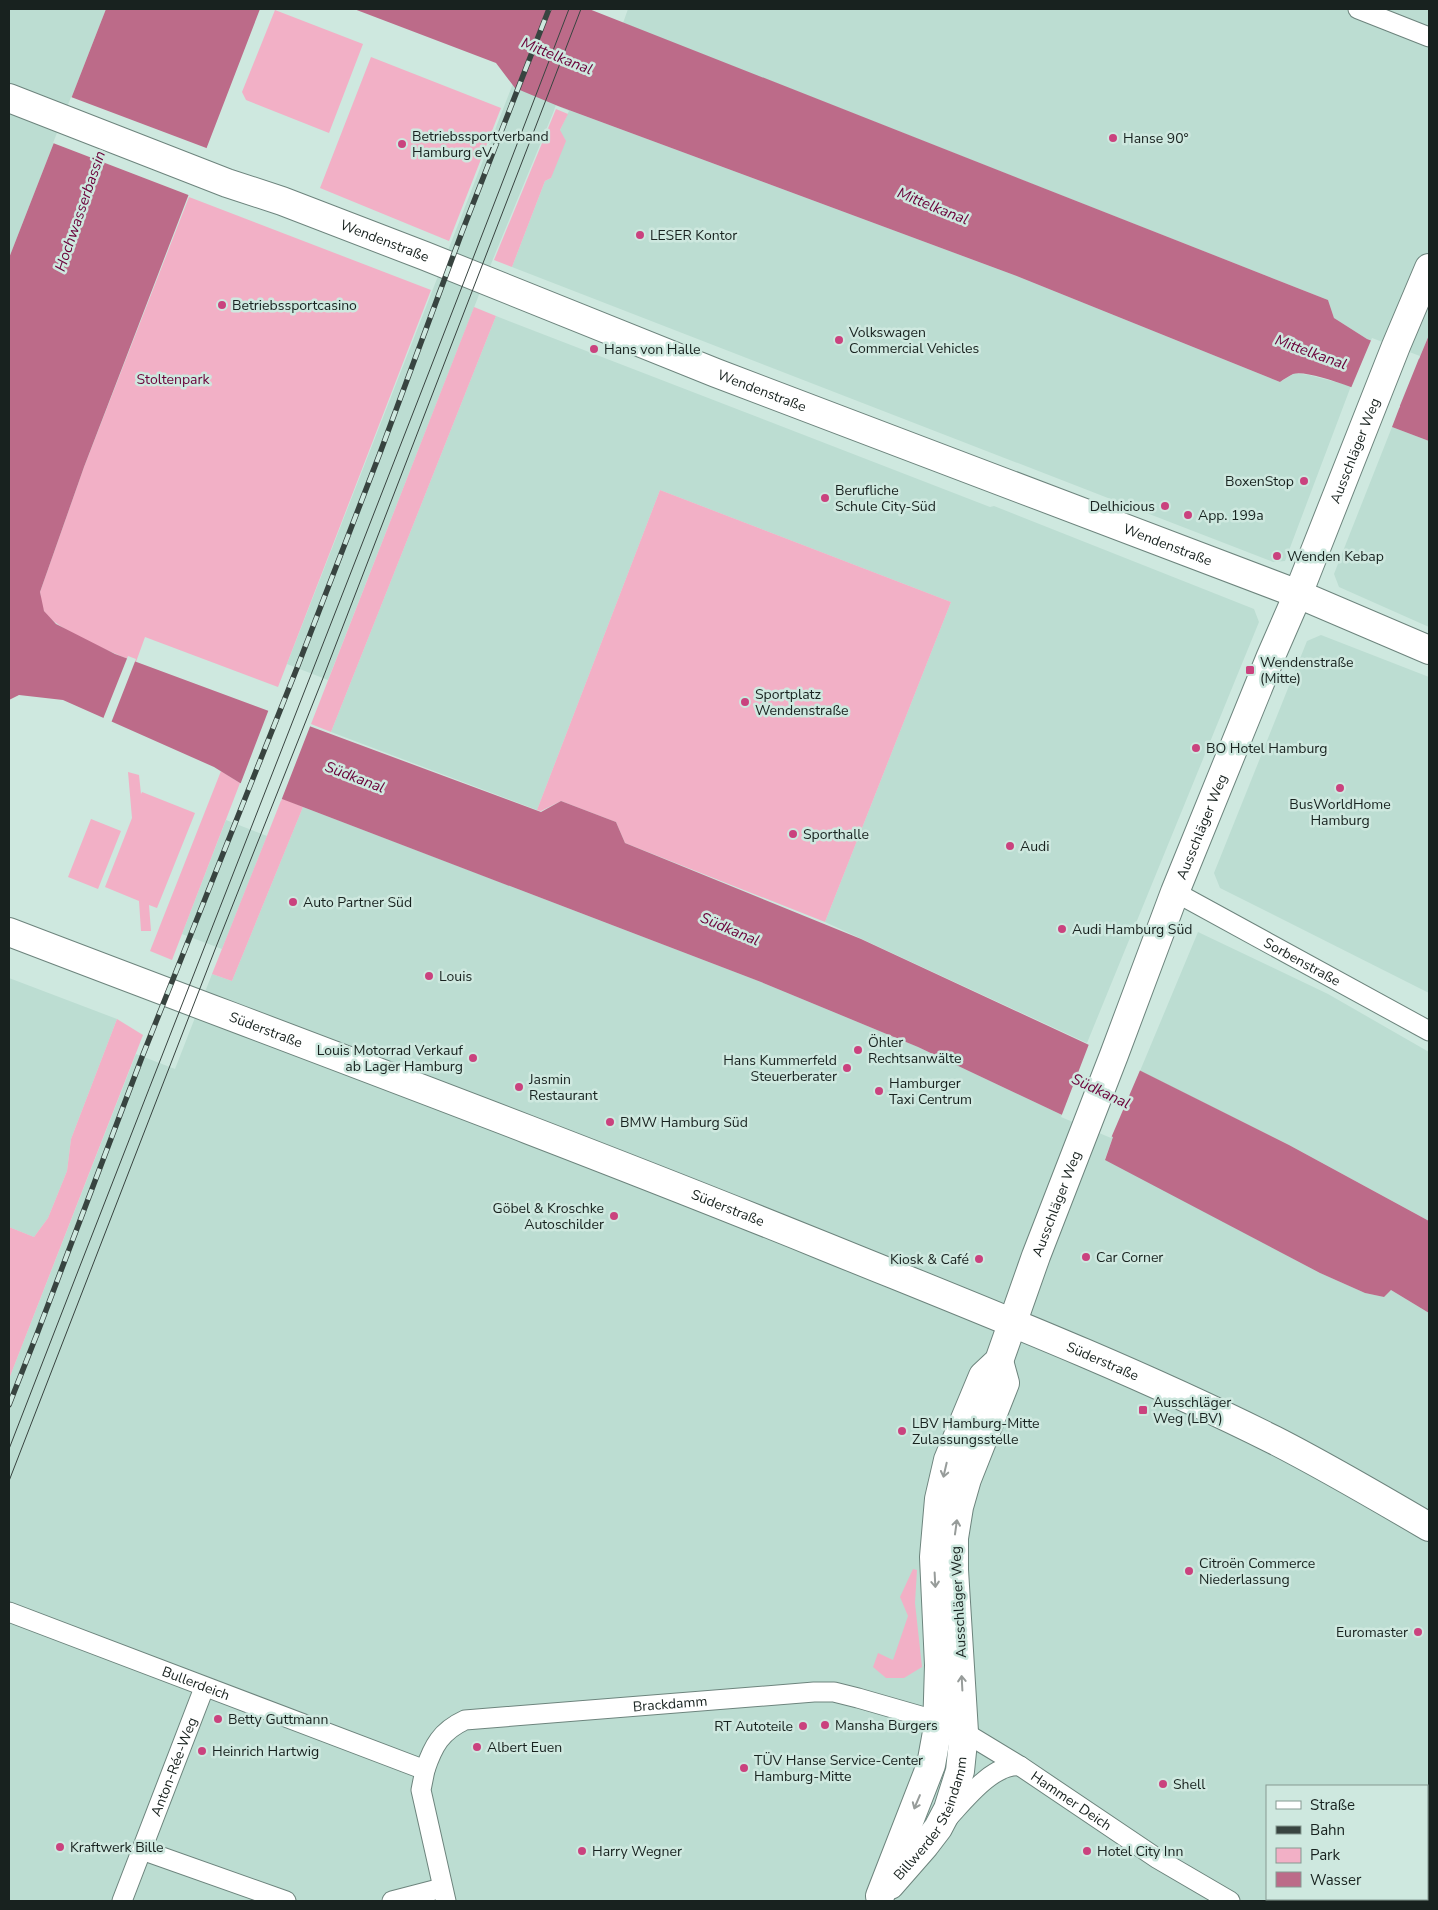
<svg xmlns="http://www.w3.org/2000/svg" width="1438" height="1910" viewBox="0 0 1438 1910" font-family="'Nunito Sans',sans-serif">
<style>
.built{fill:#bcddd2;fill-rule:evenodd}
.green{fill:#f2b0c6}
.water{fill:#bc6b89}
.pier{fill:#cee8df}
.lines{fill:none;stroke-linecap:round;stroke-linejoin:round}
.street-casing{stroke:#6d847d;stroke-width:21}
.secondary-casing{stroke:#6d847d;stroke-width:30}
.street{stroke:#fff;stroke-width:19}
.secondary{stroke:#fff;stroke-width:28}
.tram{stroke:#384440;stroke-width:1}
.rail-casing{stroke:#384440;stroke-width:5.5}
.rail{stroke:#cee8df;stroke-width:4;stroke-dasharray:11;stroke-linecap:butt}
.oneway{stroke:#979c9a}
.poi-dot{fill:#ca427e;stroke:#cee8df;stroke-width:2}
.labels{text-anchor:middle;stroke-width:5;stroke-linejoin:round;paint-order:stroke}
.poi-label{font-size:14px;fill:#18221f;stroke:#cee8df;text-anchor:start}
.street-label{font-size:14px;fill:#18221f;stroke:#cee8df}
.park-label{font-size:14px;fill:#690038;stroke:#cee8df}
.water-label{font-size:15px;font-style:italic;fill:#6a0139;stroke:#cee8df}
</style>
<rect width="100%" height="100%" fill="#cee8df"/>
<path class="built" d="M9 9H106L9 258Z
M542 9H591L553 113 493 259 328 680 287 664Z
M628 9H1429V335L1419 359 1367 339 1334 318 1328 300 623 23Z
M558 106 1014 275 1280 382 1295 373 1309 375 1351 386 1285 561 1273 562 512 267 545 181 551 178 560 130 569 111Z
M496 316 990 507 994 506 1254 609 1259 622 1087 1043 825 922 951 602 660 490 537 810 331 732Z
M1392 427 1429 441V627L1339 587 1334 574Z
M1321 635 1429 677V993L1220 888 1214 873 1307 641Z
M303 807 761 982 918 1047 1060 1114 1113 1137 1105 1159 1320 1273 1365 1293 1384 1297 1391 1290 1429 1313V1901H9V1379L136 1054 175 1069 212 974 232 981ZM1267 1786H1427V1899H1267Z
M226 820 267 836 222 949 182 934Z
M1198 932 1328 994 1429 1052V1221L1289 1145 1140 1071Z
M9 978 117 1019 71 1139 67 1171 48 1218 34 1237 9 1227Z"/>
<path class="green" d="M275 10 363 44 329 133 246 100 242 92Z
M371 57 501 108 449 241 320 188Z
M556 109 568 114 560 130 566 141 551 178 545 181 512 267 494 260Z
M189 197 431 290 278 687 145 637 136 662C115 654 55 630 44 611 41 606 41 598 40 592L84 467Z
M474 307 496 316 331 732 311 724Z
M660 490 951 602 825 922 625 843 616 822 561 801 541 811 537 810Z
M221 771 240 783 172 960 150 951Z
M128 772 139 775 141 794 142 792 195 813 157 908 149 905 151 931H141L139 901 105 887 132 818Z
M282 798 303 807 232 981 212 974Z
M91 819 121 831 98 889 68 877Z
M117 1019 143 1035 9 1379V1227L34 1237 48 1218 67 1171 71 1139Z
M913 1569 917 1570 915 1603 922 1667 904 1678H886L873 1667 878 1653 893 1660 908 1616 900 1597Z"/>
<path class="water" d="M106 9H260L84 467 40 592 44 611 56 624 115 654 541 812 561 801 616 822 625 843 861 939 1087 1044 1289 1145 1429 1221V1313L1391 1290 1384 1297 1365 1293 1320 1273 1105 1160 1113 1137 1060 1114 918 1047 761 982 240 783 214 767 63 700 19 695 9 700V258Z
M354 9H589L1328 300 1334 318 1367 339 1419 359 1429 335V441L1392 427 1400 406C1381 399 1310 368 1293 374 1289 376 1284 379 1280 382L1014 275 558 106 515 88 496 63Z"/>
<path class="pier" d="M71 97 209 149 191 196 53 143Z
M1372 338 1420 356 1399 408 1351 388Z
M128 656 136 659 111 723 103 719Z
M269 709 311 724 281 801 240 785Z
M1089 1044 1141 1068 1111 1138 1061 1117Z"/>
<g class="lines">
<defs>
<g id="street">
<path d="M1358 9 1429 37"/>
<path id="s1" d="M1175 892 1429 1031"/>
<path id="s2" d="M9 1612 425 1770 421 1790 446 1901"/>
<path id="s3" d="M425 1770C433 1746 441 1731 465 1720L814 1692H834L858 1698 938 1721 964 1732 1020 1766 1158 1859 1230 1901"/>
<path d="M947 1819C964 1801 993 1763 1020 1766"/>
<path d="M142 1850 286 1901"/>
<path id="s4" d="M122 1901 204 1688"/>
<path d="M392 1901 442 1888"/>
</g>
<g id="secondary">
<path id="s5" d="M9 98 227 183 282 201 425 256 716 373 1298 594 1429 650"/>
<path id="s6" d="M9 932C281 1036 555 1137 826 1247 976 1308 1128 1367 1274 1440 1327 1467 1378 1497 1429 1527"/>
<path id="s7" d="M890 1885 925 1845 938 1828 948 1809 960 1771 964 1732 954 1570V1538L959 1507 967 1479 1005 1383 999 1361"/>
<path id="s8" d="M880 1896 931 1765 937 1732 939 1665 934 1557 939 1499 948 1460 983 1376 999 1361 1036 1256 1114 1055 1175 892 1271 656 1298 594 1396 346 1429 268"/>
</g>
</defs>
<use href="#street" class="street-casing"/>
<use href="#secondary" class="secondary-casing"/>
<use href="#street" class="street"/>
<use href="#secondary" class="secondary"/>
<path class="tram" d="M9 1449C195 968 385 490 569 9
M9 1481 216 947 323 678 581 9"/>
<defs>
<path id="rail" d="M9 1405 37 1334 142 1057 297 668 380 453 462 232 549 9"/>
</defs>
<use href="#rail" class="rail-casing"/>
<use href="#rail" class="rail"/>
</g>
<defs><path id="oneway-shaft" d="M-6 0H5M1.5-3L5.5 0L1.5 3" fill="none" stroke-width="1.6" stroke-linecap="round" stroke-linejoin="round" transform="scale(1.25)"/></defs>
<g class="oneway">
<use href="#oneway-shaft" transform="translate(945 1470) rotate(103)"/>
<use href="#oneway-shaft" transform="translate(956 1527) rotate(-82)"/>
<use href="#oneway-shaft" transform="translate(935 1580) rotate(87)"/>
<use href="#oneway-shaft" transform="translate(962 1683) rotate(-93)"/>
<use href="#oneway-shaft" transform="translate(917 1802) rotate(113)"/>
</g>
<g class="poi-dot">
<circle cx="1113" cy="138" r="5"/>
<circle cx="402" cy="144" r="5"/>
<circle cx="640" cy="235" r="5"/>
<circle cx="222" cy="305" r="5"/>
<circle cx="839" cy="340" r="5"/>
<circle cx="594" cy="349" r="5"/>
<circle cx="1304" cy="481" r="5"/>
<circle cx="825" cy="498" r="5"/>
<circle cx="1165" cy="506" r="5"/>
<circle cx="1188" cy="515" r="5"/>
<circle cx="1277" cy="556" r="5"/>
<rect x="1245" y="665" width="10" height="10" rx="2.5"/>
<circle cx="745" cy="702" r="5"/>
<circle cx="1196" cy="748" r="5"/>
<circle cx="1340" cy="788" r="5"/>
<circle cx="793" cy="834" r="5"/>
<circle cx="1010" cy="846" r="5"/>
<circle cx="293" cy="902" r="5"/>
<circle cx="1062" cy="929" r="5"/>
<circle cx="429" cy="976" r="5"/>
<circle cx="858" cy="1050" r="5"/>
<circle cx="473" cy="1058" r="5"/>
<circle cx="847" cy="1068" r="5"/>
<circle cx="519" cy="1087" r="5"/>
<circle cx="879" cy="1091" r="5"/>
<circle cx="610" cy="1122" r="5"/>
<circle cx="614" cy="1216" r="5"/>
<circle cx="1086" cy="1257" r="5"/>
<circle cx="979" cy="1259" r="5"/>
<rect x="1138" y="1405" width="10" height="10" rx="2.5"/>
<circle cx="902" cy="1431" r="5"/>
<circle cx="1189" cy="1571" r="5"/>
<circle cx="1418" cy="1632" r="5"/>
<circle cx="218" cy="1719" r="5"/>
<circle cx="825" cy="1725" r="5"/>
<circle cx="803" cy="1726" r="5"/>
<circle cx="477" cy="1747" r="5"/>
<circle cx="202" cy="1751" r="5"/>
<circle cx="744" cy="1768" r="5"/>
<circle cx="1163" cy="1784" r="5"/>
<circle cx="60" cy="1847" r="5"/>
<circle cx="582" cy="1851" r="5"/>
<circle cx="1087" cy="1851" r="5"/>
</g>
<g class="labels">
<g class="poi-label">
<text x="412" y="141">Betriebssportverband<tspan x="412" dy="16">Hamburg eV</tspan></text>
<text x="1123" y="143">Hanse 90°</text>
<text x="650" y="240">LESER Kontor</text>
<text x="232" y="310">Betriebssportcasino</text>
<text x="849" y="337">Volkswagen<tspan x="849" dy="16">Commercial Vehicles</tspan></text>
<text x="604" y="354">Hans von Halle</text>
<text x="1294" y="486" text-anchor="end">BoxenStop</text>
<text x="835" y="495">Berufliche<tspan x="835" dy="16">Schule City-Süd</tspan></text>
<text x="1155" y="511" text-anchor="end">Delhicious</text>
<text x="1198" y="520">App. 199a</text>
<text x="1287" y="561">Wenden Kebap</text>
<text x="1260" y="667">Wendenstraße<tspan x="1260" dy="16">(Mitte)</tspan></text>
<text x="755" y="699">Sportplatz<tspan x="755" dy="16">Wendenstraße</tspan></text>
<text x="1206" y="753">BO Hotel Hamburg</text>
<text x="1340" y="809" text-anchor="middle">BusWorldHome<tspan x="1340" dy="16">Hamburg</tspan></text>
<text x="803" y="839">Sporthalle</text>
<text x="1020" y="851">Audi</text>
<text x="303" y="907">Auto Partner Süd</text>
<text x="1072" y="934">Audi Hamburg Süd</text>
<text x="439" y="981">Louis</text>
<text x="868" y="1047">Öhler<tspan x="868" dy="16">Rechtsanwälte</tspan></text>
<text x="463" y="1055" text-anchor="end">Louis Motorrad Verkauf<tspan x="463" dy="16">ab Lager Hamburg</tspan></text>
<text x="837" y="1065" text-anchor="end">Hans Kummerfeld<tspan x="837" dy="16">Steuerberater</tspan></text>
<text x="529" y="1084">Jasmin<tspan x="529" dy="16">Restaurant</tspan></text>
<text x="889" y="1088">Hamburger<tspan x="889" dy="16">Taxi Centrum</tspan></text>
<text x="620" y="1127">BMW Hamburg Süd</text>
<text x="604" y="1213" text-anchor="end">Göbel &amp; Kroschke<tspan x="604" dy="16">Autoschilder</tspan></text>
<text x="1096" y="1262">Car Corner</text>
<text x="969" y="1264" text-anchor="end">Kiosk &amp; Café</text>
<text x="1153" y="1407">Ausschläger<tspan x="1153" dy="16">Weg (LBV)</tspan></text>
<text x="912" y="1428">LBV Hamburg-Mitte<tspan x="912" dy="16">Zulassungsstelle</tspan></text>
<text x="1199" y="1568">Citroën Commerce<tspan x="1199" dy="16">Niederlassung</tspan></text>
<text x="1408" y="1637" text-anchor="end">Euromaster</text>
<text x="228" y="1724">Betty Guttmann</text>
<text x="835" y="1730">Mansha Burgers</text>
<text x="793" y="1731" text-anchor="end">RT Autoteile</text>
<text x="487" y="1752">Albert Euen</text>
<text x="212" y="1756">Heinrich Hartwig</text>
<text x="754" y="1765">TÜV Hanse Service-Center<tspan x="754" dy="16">Hamburg-Mitte</tspan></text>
<text x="1173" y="1789">Shell</text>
<text x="70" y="1852">Kraftwerk Bille</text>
<text x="592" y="1856">Harry Wegner</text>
<text x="1097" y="1856">Hotel City Inn</text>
</g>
<g class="street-label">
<text dy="5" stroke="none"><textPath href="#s5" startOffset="402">Wendenstraße</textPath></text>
<text dy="5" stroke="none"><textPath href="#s5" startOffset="808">Wendenstraße</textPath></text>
<text dy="5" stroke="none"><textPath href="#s8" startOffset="1538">Ausschläger Weg</textPath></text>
<text dy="5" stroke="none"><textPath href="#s5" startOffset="1242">Wendenstraße</textPath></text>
<text dy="5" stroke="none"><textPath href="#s8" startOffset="1132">Ausschläger Weg</textPath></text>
<text dy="5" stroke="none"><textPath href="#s1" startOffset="145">Sorbenstraße</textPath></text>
<text dy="5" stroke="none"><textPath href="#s6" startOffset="275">Süderstraße</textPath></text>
<text dy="5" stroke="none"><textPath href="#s8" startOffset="728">Ausschläger Weg</textPath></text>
<text dy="5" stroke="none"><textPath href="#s6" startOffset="770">Süderstraße</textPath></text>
<text dy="5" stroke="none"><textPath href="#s6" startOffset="1175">Süderstraße</textPath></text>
<text transform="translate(958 1602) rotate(-93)" y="5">Ausschläger Weg</text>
<text dy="5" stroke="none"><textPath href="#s2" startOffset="200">Bullerdeich</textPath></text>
<text dy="5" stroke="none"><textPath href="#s3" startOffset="272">Brackdamm</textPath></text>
<text dy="5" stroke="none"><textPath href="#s4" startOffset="144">Anton-Rée-Weg</textPath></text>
<text dy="5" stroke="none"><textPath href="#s3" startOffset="700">Hammer Deich</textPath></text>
<text dy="5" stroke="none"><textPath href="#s7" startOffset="80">Billwerder Steindamm</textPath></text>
</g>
<g class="park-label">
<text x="173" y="384">Stoltenpark</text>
</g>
<g class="water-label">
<text transform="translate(557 56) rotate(22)" y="5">Mittelkanal</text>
<text transform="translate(933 206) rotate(22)" y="5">Mittelkanal</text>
<text transform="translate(80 211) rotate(-71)" y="5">Hochwasserbassin</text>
<text transform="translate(1311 352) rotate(20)" y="5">Mittelkanal</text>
<text transform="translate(355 777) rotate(21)" y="5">Südkanal</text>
<text transform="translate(730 929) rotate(23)" y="5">Südkanal</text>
<text transform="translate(1101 1091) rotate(25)" y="5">Südkanal</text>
</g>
</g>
<rect width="1438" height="1910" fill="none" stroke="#18221f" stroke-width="20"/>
<rect x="1266" y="1785" width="162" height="115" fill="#cee8df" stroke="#859992"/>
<rect x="1276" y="1801" width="25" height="8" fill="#ffffff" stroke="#859992"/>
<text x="1310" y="1810" font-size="15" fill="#18221f">Straße</text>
<rect x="1276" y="1826" width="25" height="8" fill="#384440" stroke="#859992"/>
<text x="1310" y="1835" font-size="15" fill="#18221f">Bahn</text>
<rect x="1276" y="1848" width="25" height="15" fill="#f2b0c6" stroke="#859992"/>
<text x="1310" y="1860" font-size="15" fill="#18221f">Park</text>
<rect x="1276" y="1872" width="25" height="15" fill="#bc6b89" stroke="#859992"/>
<text x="1310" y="1885" font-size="15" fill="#18221f">Wasser</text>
</svg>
